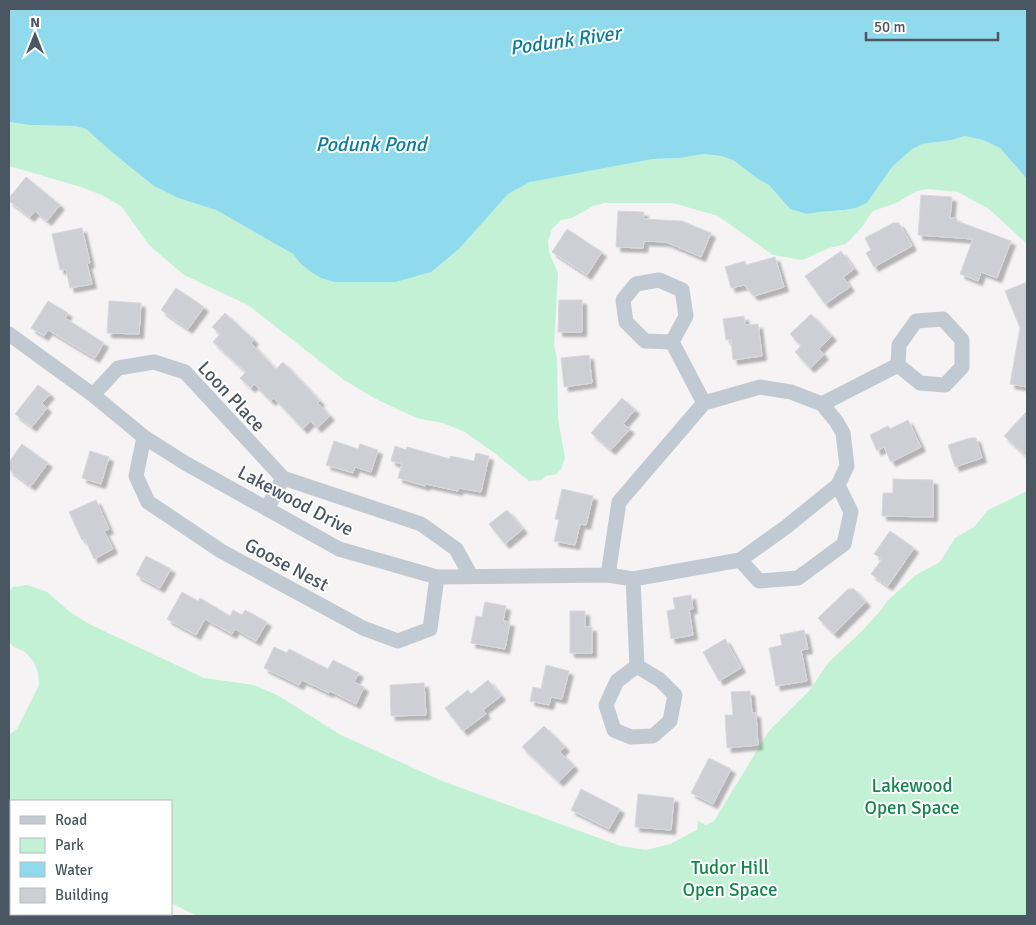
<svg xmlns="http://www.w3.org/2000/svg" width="1036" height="925" viewBox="0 0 1036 925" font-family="Signika,sans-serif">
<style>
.green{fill:#c3f1d5}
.water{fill:#90daee}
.building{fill:#cdcfd5;stroke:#d7d9de;filter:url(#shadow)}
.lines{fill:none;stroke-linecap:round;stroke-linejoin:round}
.street{stroke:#c1cad2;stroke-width:15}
.labels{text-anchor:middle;stroke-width:4;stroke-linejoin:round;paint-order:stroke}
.street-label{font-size:19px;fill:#4a5661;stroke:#fff}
.park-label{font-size:19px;fill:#17864f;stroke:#fff}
.water-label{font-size:20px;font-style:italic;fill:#0c7c9b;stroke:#fff}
</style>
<defs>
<filter id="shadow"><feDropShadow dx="4.5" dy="4.5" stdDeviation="1" flood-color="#0004"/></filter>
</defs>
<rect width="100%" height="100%" fill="#f5f3f3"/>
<path class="green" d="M9 122 29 125 75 126 86 129 114 154 154 186 178 198 216 210 293 254C304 268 316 277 334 282L460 248 508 194 530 182 542 179 653 159 680 158 704 154 721 156 733 160 758 179 769 185 790 209 808 214 819 212 844 210 856 208 867 203 892 167 911 150 922 144 952 140 965 136 983 140 1000 148 1027 179V244L989 209 958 192 928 189 917 191 896 203 873 211 869 216 863 226 846 244 829 248 802 260 773 255 718 216 673 203H604L593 206 572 218 561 220 552 229 548 241 549 252 558 273 554 346 557 358 558 419 565 458 561 469 557 474 546 476 541 480 529 481 493 452 465 432 443 423 421 419 410 415 378 400 344 380 248 305 184 275 149 245 122 207 102 195 81 187 9 166Z
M1027 491V916H197L171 903V801H11V832L9 831V735L17 729 39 685 38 673 34 662 25 652 14 647 9 642V592L13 587 27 585 47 592 70 612 91 625 204 678 254 685 277 695 341 735 442 781 621 846 646 850 670 844 697 830 698 821 706 825 714 821 769 731 810 690 828 663 863 630 881 610 888 600 916 575 940 562 955 538 974 527 988 510Z"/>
<path class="water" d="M9 9H1027V179L1000 148 983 140 965 136 952 140 922 144 911 150 892 167 867 203 856 208 844 210 819 212 807 214 790 209 769 185 758 179 733 160 721 156 704 154 680 158 653 159 530 182 508 194 460 248 431 272 395 282H334L321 278 311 272 301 264 293 254 216 210 178 198 154 186 114 154 86 129 75 126 29 125 9 122Z"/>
<path class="building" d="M26 177 60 205 47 221 35 211 30 217 9 201V198Z
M921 195 952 197 950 218H957V221L1011 241 997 278 981 272 978 281 960 274 973 239 918 235Z
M618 211 644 212 643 219 682 221 711 233 701 257 666 242 644 241 643 248 616 247Z
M893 223H899L912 246 874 267 866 253 871 250 865 238Z
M82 228 90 263 87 264 92 284 70 288 66 269 60 270 52 234Z
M567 229 602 252 587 275 552 252Z
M841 251 854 269 843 277 850 287 825 304 805 276Z
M775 257 784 287 754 296 744 285 731 288 725 267 745 261 746 265Z
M1027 282V387L1010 384 1020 328 1005 291Z
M176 288 204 307 188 329 161 310Z
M559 300H582V332H558Z
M48 301 68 313 65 318 104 343 95 358 48 330 44 336 31 328Z
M109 301 141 303 139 334 107 333Z
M225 313 254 340 251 343 276 369 283 362 320 401 318 403 330 416 317 428 311 421 303 429 274 398 271 401 254 384 251 388 240 378 246 372 213 342 220 334 212 327Z
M811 314 832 336 819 349 824 355 810 368 795 352 801 346 790 334Z
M744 316 745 325 758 324 762 356 733 360 731 339 726 340 723 319Z
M589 355 592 383 564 387 561 358Z
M38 385 50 394 42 403 47 408 32 427 15 414Z
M622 398 635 410 623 424 630 429 611 450 591 433Z
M1027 411V457L1004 436Z
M908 420 921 447 891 462 884 447 877 451 870 435 888 426 890 429Z
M970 438H976L982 458 955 467 948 445Z
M334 441 358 449 360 444 378 450 371 472 355 467 353 473 326 465Z
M22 444 48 463 31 486 9 470V462Z
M395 446 406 450 407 447 450 459V456L474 461 476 453 489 456 481 492 459 488 458 491 426 484 425 486 398 478 402 464 391 461Z
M90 451 109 457 101 484 82 478Z
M893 479 933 480V517L882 516 883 493H893Z
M562 489 593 496 586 525 580 524 575 545 554 541 559 520 555 519Z
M96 500 109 529 104 531 113 549 94 559 85 539 82 540 69 512Z
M507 510 523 529 505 544 489 524Z
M890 531 914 548 888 586 871 574 882 559 874 554Z
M146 556 171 569 160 588 136 575Z
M848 589H854L866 602 834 634 818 618Z
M182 592 198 601 200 598 230 616 233 610 242 615 245 610 267 622 256 641 235 629 232 634 205 619 196 635 167 619Z
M691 595 693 609H689L693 635 671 639 667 611 675 609 673 598Z
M485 602 506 606 503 621 510 622 505 649 471 643 476 616 482 617Z
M570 611H585V627H592V653H570Z
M804 630 808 649 801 650 807 681 776 686 769 648 782 645 780 635Z
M725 639 741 668 719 681 703 652Z
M274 647 287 653 289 649 328 669 333 660 359 673 354 682 364 687 356 704 330 691 329 693 302 680 299 685 264 668Z
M546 665 569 671 562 699 551 697 549 705 530 701 533 687 541 689Z
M488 680 501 696 483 710 486 714 463 731 445 708 468 690 471 694Z
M424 683 426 715 391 716 390 685Z
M750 691 752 713H756L758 745 727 748 725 715H733L731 692Z
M544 726 565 747 560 752 574 766 559 782 522 747Z
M709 758 731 769 713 804 691 793Z
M581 789 620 809 609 829 571 810Z
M638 794 674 798 671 830 635 827Z"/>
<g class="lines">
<path class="street" d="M9 334 93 395 144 437 185 463 339 549 437 577 608 575 633 579 740 560 786 527 838 485 847 466 843 433 836 421 822 404 791 392 760 387 704 403 619 502 608 575
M672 342 645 341 626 322 623 300 636 284 659 280 682 290 686 316 672 342 704 403
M93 395 118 368 154 362 185 372 283 478 421 524 456 549 471 576
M822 404 898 365 920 383 945 385 962 367V340L943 319 916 321 899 345 898 365
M144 437 136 476 148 502 221 551 363 628 398 641 430 629 437 577
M267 509 283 478
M740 560 759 581 798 578 844 544 851 512 838 485
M633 579 637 666 617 681 606 705 614 730 631 737 653 736 670 721 675 695 660 680 637 666"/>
</g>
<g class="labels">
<g class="street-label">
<text transform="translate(232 396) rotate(47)" y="7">Loon Place</text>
<text transform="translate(296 500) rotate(28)" y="7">Lakewood Drive</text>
<text transform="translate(287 564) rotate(28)" y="7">Goose Nest</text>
</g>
<g class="park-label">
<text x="912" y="792">Lakewood<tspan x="912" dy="22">Open Space</tspan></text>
<text x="730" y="874">Tudor Hill<tspan x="730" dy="22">Open Space</tspan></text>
</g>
<g class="water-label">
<text transform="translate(565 40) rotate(-8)" y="7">Podunk River</text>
<text x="371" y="151">Podunk Pond</text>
</g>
</g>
<rect width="1036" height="925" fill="none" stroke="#4a5661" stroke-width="20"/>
<rect x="10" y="800" width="162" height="115" fill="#ffffff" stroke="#b7bbc0"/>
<rect x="20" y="816" width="25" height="8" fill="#c1cad2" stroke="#b7bbc0"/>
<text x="55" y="825" font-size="15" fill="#4a5661">Road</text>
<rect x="20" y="838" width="25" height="15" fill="#c3f1d5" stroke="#b7bbc0"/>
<text x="55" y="850" font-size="15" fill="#4a5661">Park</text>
<rect x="20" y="862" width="25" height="15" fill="#90daee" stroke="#b7bbc0"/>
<text x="55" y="875" font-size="15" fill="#4a5661">Water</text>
<rect x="20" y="888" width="25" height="15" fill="#cdcfd5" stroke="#b7bbc0"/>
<text x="55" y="900" font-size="15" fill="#4a5661">Building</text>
<g transform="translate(35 35)" stroke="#ffffff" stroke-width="4" paint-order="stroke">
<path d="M0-4L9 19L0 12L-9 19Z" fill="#4a5661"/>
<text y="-8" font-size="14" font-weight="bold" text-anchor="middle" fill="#4a5661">N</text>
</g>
<path d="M866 32v8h132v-8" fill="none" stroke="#4a5661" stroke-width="2.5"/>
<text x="874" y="32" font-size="15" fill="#4a5661" stroke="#ffffff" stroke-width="4" paint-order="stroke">50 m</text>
</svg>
